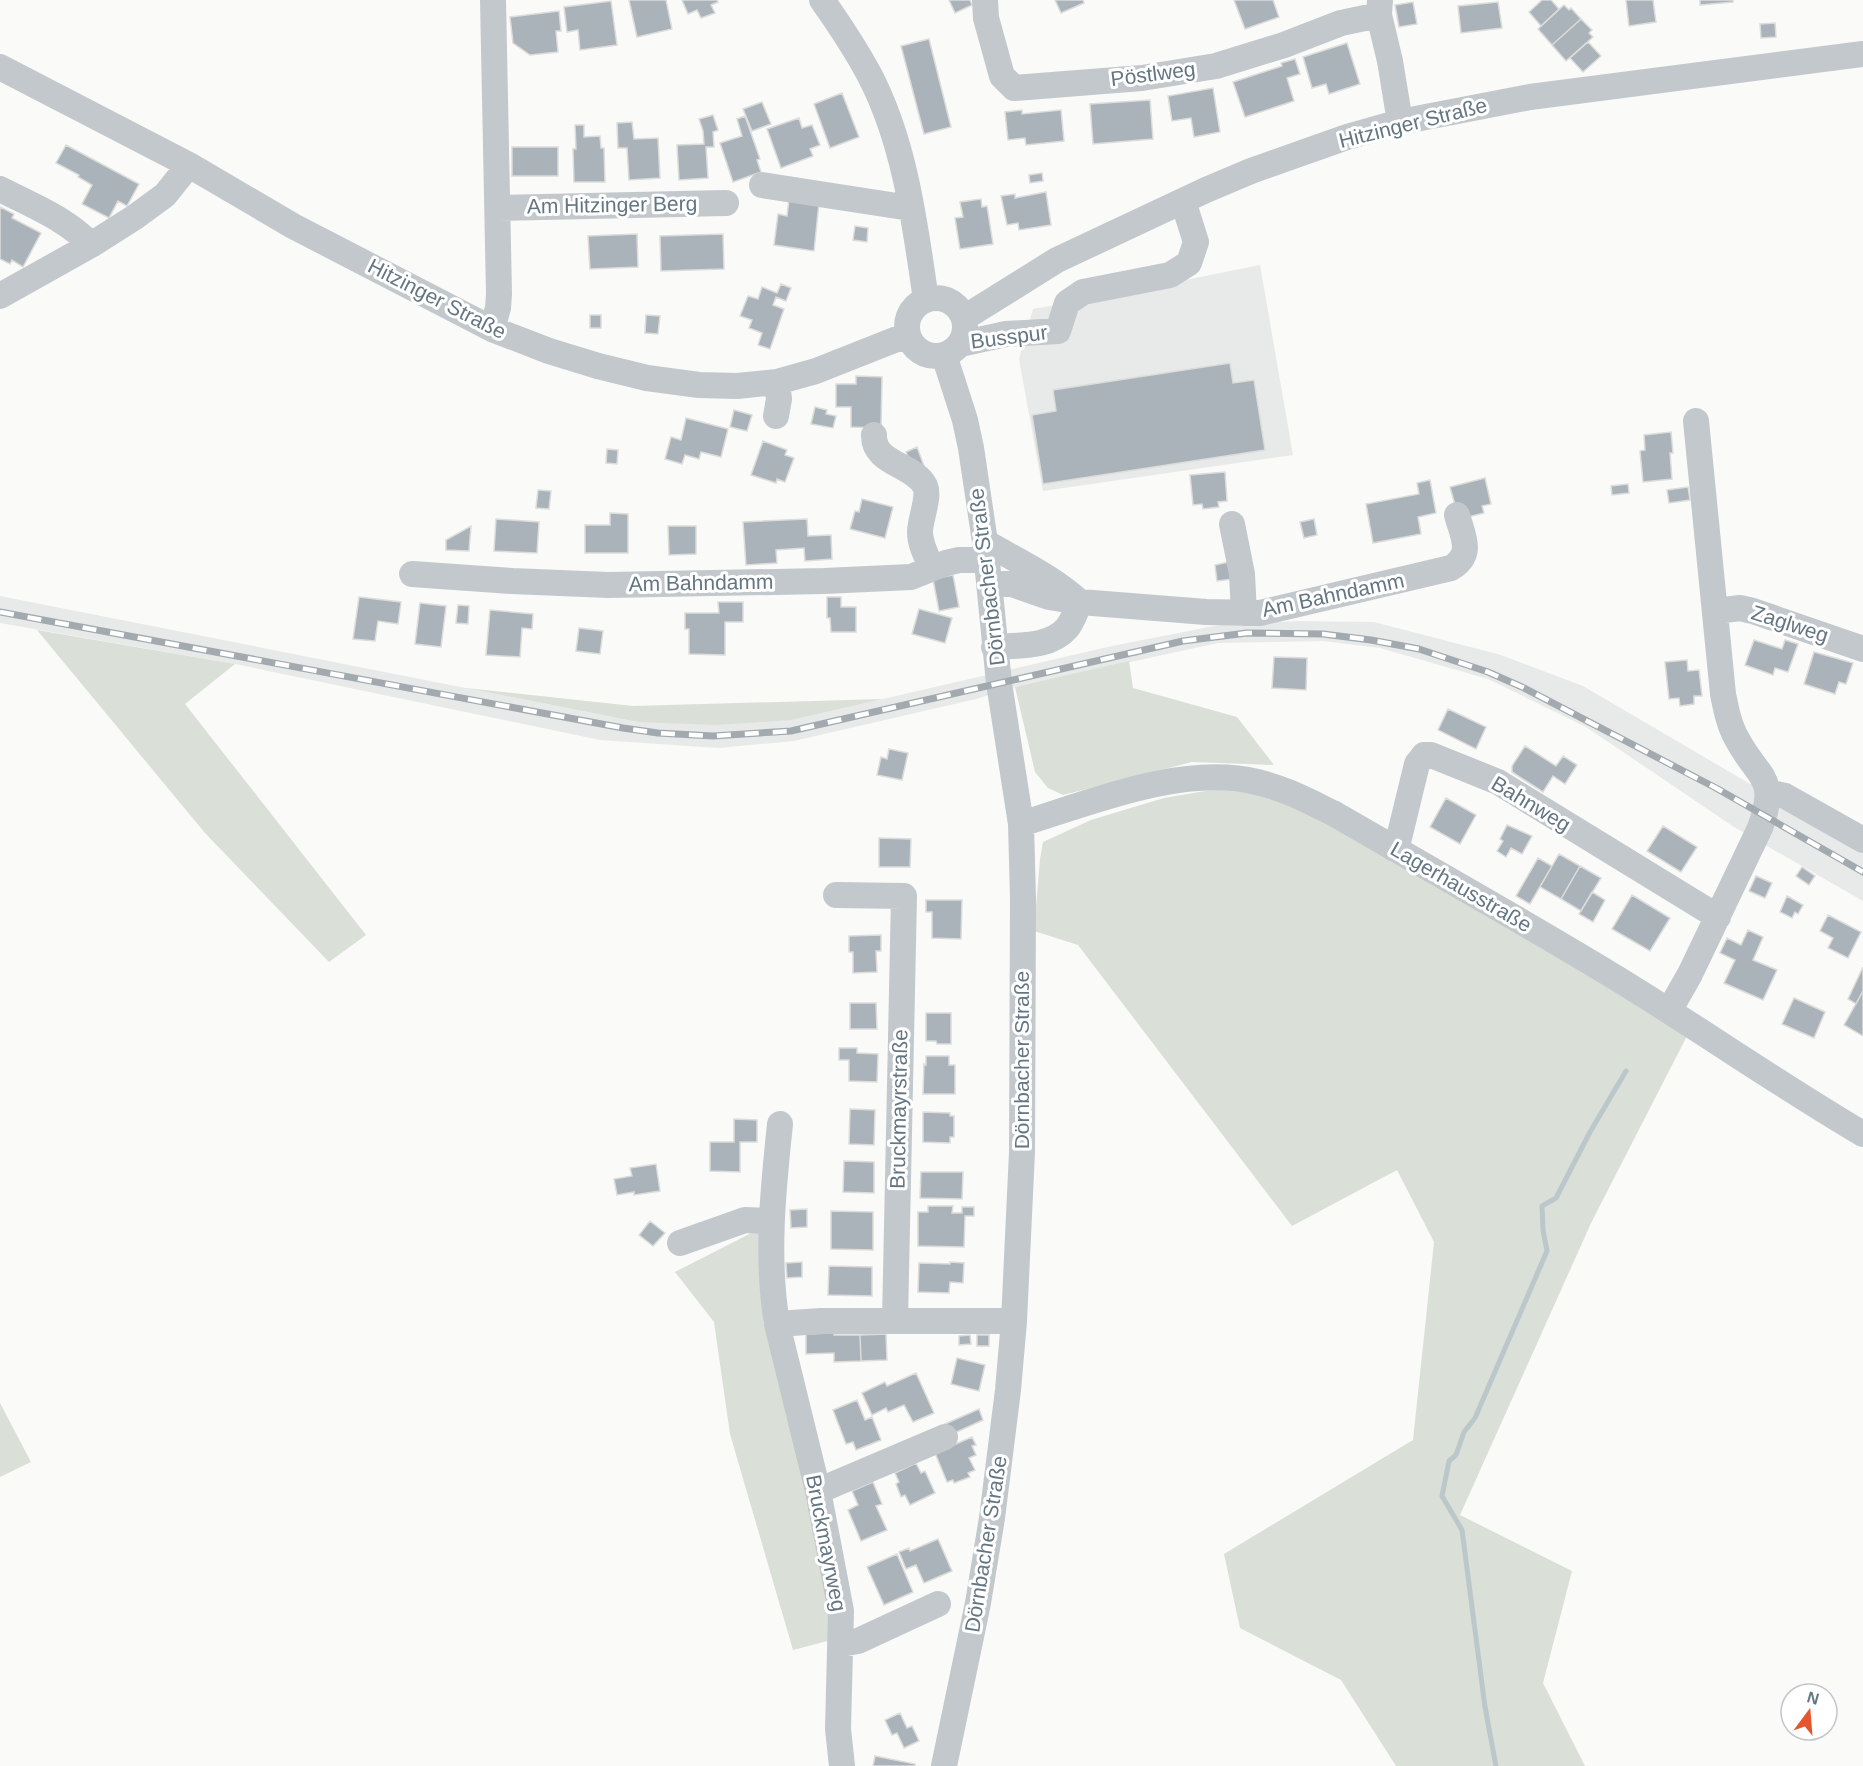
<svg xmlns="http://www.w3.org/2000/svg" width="1863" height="1766" viewBox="0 0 1863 1766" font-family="Helvetica,sans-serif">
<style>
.built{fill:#e8e9e9}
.green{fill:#dadfd7}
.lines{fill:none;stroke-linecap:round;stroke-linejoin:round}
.stream{stroke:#bbc7cb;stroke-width:5}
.building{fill:#aab3b9;stroke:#dcdcda;stroke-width:1.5}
.minor{stroke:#c3c8cc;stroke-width:26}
.rail-casing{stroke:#a2aab0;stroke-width:7}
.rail{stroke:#fff;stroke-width:4.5;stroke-dasharray:14;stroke-linecap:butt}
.labels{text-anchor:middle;stroke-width:6;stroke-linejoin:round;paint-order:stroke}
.street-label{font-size:21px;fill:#657683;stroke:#fff}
</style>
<rect width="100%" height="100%" fill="#fafaf8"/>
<path class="built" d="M1260 265 1293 455 1043 491 1019 359 1033 309 1101 297Z
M0 596 638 722 792 720 1112 646 1219 625 1299 621 1374 622 1501 655 1583 686 1863 850V901L1734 827 1586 727 1488 679 1380 648 1323 641 1218 643 1015 687 976 699 794 741 718 748 600 740 235 664 0 623Z"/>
<path class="green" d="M37 630 235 664 185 704 366 935 329 962 205 833Z
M1129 661 1133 688 1237 717 1274 765 1192 762 1063 795 1048 788 1035 772 1015 687Z
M466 688 633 706 883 699 792 720 716 725 638 722Z
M1223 788 1273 796 1325 820 1555 953 1687 1036 1592 1221 1460 1515 1572 1571 1543 1683 1585 1766H1396L1341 1680 1240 1628 1224 1554 1413 1440 1434 1242 1397 1170 1292 1226 1078 945 1034 931 1040 859 1043 842 1091 820 1164 798Z
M763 1227V1321L818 1516 835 1639 793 1650 730 1434 714 1322 675 1272Z
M0 1403 31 1462 0 1477Z"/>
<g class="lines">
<path class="stream" d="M1496 1766 1485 1707 1462 1530 1442 1496 1449 1461 1456 1455 1464 1432 1475 1418 1547 1251 1543 1230 1542 1206 1556 1198 1590 1132 1626 1071"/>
</g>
<path class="building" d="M629 0H666L672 29 637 37Z
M682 0H717L718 2 711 5 715 13 701 18 697 10 688 14Z
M949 0H970L972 5 955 13Z
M1055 0H1083L1084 3 1061 13Z
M1234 0H1273L1279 17 1245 29Z
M1542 0H1551L1559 9 1541 26 1529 12Z
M1626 0H1653L1656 22 1629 26Z
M1700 0H1733V2L1700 5Z
M611 1 617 45 580 50 578 30 567 32 564 7Z
M1413 2 1417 24 1399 27 1395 5Z
M1498 2 1502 28 1461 33 1458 6Z
M1564 5 1569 10 1571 8 1581 19 1552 45 1538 29Z
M559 11 561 31H556L558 52 530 55 513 43 510 17Z
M1581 19 1592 30 1589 33 1593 37 1566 61 1552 45Z
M1775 23 1776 37 1761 38 1760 24Z
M929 39 951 127 924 134 901 46Z
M1588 42 1601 56 1583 72 1570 58Z
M1347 43 1360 84 1329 94 1326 84 1312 88 1303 57Z
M1295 59 1300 74 1287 78 1294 101 1245 117 1233 82 1282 66 1281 63Z
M1213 88 1220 132 1194 137 1191 118 1172 121 1168 96Z
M842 93 859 137 830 148 814 104Z
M1150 100 1153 139 1093 144 1090 104Z
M762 102 771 124 752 131 743 109Z
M1022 110V114L1061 110 1064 141 1026 145 1025 138 1008 140 1005 112Z
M713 115 718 130 713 132 714 147H706L708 178 679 180 677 145 704 144 703 131 699 119Z
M745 116 760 159 757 160 761 172 733 182 720 143 742 136 737 119Z
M799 118 802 128 812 125 820 145 810 149 813 156 781 168 767 129Z
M632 122 634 139 658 138 660 178 629 180 627 148H618L617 123Z
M575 125H584V137L600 136 601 148H604L605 182H574L573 149H576Z
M66 145 139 184 127 206 118 201 109 218 82 204 92 185 78 177 79 175 56 163Z
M512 147H558V176H512Z
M1042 173 1043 181 1030 183 1029 175Z
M1046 192 1051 225 1019 230 1018 223 1007 225 1001 196 1015 194V198Z
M789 199 819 203 814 251 774 245 778 214 787 216Z
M981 199 982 207 987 206 993 244 960 249 955 218 963 217 960 202Z
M0 207 14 214 12 218 41 233 23 267 12 260 10 264 0 259Z
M855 226 868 228 867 242 853 240Z
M637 234 638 267 590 269 588 236Z
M723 234 724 269 661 271 660 236Z
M781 284 791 288 786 301 776 297 773 305 784 309 770 349 758 345 762 333 749 328 752 320 740 316 748 296 758 299 762 287 777 293Z
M590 315H601V328H590Z
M646 315 660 316 658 334 645 333Z
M1230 363 1233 383 1254 380 1265 450 1043 484 1032 415 1056 411 1053 390Z
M856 376 882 377 881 428 851 427V407H836V384H856Z
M815 407 827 410 826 414 836 416 833 428 811 424Z
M734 410 752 415 747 431 730 427Z
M686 418 728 429 721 457 701 452 699 459 685 455 682 464 665 459 671 437 681 440Z
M1671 432 1673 453H1670L1672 479 1643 482 1640 451 1645 450 1644 435Z
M763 441 787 450 785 455 794 458 785 482 777 479 776 483 751 475Z
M917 447 924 466 913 470 906 452Z
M607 449 618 450 617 464 606 463Z
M1225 472 1227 501 1218 502 1219 507 1203 509 1202 504 1193 505 1190 475Z
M1485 478 1491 504 1482 506 1484 513 1468 517 1457 512 1450 487Z
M1430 480 1436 513 1418 517 1421 534 1373 543 1366 504 1419 494 1417 483Z
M1628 484 1629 493 1612 495 1611 486Z
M1688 487 1690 500 1669 503 1667 490Z
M538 490 551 491 549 509 536 508Z
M862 499 893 507 885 538 850 529 855 511 859 512Z
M610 513 628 514V553H585V525H610Z
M496 519 539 522 537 553 494 551Z
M807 519 808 536 831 535 832 559 805 561 804 548 776 550 777 563 746 565 743 522Z
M1314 519 1317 535 1304 538 1300 522Z
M471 526 469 551 446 550V540Z
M668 526H696V554L669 555Z
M1229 562 1232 579 1217 581 1215 565Z
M953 575 959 607 939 611 933 579Z
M359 597 401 602 398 624 378 621 375 641 353 639Z
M827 597H841V607H856V632H831L830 618H827Z
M718 602H743V622H725V655L689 654V629H685V613H719Z
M420 603 446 606 441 647 415 644Z
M458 605 469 606 468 624 456 623Z
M919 609 952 618 945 643 912 634Z
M490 610 533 614 532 629 522 628 520 657 486 655Z
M579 628 603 631 600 654 576 651Z
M1754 640 1782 649 1785 640 1798 644 1788 672 1775 668 1773 675 1745 665Z
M1814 652 1853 663 1846 684 1839 682 1835 694 1804 684Z
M1274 657 1307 658 1306 690 1272 688Z
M1687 660 1688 671 1699 670 1702 696H1694V704L1680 706 1679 698 1669 699 1665 662Z
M1448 709 1486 727 1476 749 1438 730Z
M1525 746 1556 766 1563 756 1577 765 1565 784 1553 776 1543 792 1512 772V766Z
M889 749 908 753 902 780 877 775 881 757 887 759Z
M1446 798 1476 815 1460 844 1430 827Z
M1507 825 1532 836 1522 854 1511 848 1506 857 1497 851 1503 841 1500 839Z
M1663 826 1697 847 1681 872 1647 851Z
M879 838 911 839 910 867H879Z
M1559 854 1580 866 1561 899 1540 887Z
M1538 858 1552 866 1530 904 1516 896Z
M1580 866 1601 878 1581 911 1561 899Z
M1802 867 1815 876 1809 885 1796 876Z
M1756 876 1772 883 1765 898 1749 891Z
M1592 892 1605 900 1593 922 1579 914Z
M1632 895 1670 918 1650 951 1612 929Z
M1787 896 1803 905 1798 914 1795 912 1792 918 1780 912Z
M926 900H962L961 939 932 938V912H926Z
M1828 915 1861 932 1848 958 1828 948 1833 938 1820 931Z
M1748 930 1763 937 1753 960 1777 970 1763 1000 1724 983 1735 960 1720 953 1727 938 1741 945Z
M881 935V951H876L877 972 853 973V952H849V936Z
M1863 967V991L1856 1004 1848 999Z
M1863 991V1036L1844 1025Z
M1794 998 1825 1012 1814 1038 1782 1024Z
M850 1003H876L877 1029H850Z
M926 1013H951V1044H937L936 1041H926Z
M839 1048H857V1053L878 1054 877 1082 849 1081V1060H839Z
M926 1056H949V1065H955V1094H923L924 1064 926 1065Z
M850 1109 875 1110 874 1145 849 1144Z
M923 1112 950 1113V1116H954V1137H950V1143L923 1142Z
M734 1119 757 1120V1142H740V1172L710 1171V1142H734Z
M844 1161 874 1162V1193L843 1192Z
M656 1164 660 1191 634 1195V1192L617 1195 614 1179 632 1176 630 1168Z
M921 1172H963L962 1199 920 1198Z
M928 1206H953L952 1213H962V1207H974V1216H965L964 1247 918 1246V1212H928Z
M807 1209V1227L791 1228 790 1210Z
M831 1211 873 1212V1250L831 1249Z
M650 1221 665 1233 653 1246 639 1235Z
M802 1262V1277L787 1278 786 1263Z
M950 1262 964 1263 963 1283 950 1282 949 1293 918 1292 919 1263 950 1264Z
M829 1266 872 1267V1296L828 1295Z
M834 1333V1335H860L861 1361 834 1362V1353L806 1354V1334Z
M886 1334 887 1360 861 1361 860 1335Z
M970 1335 971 1344 959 1345V1336Z
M977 1335H989V1346H977Z
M957 1358 985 1365 979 1391 951 1384Z
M916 1373 934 1413 913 1422 904 1405 888 1412 886 1408 872 1415 862 1393 885 1382 887 1386Z
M857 1400 865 1420 872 1417 881 1440 856 1450 853 1442 846 1444 833 1410Z
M979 1409 983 1420 950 1435 945 1424Z
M972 1437 976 1445 972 1446 976 1455 969 1458 975 1470 968 1473 970 1477 954 1483 953 1480 947 1482 935 1453Z
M916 1463 921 1473 925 1471 935 1493 910 1505 905 1495 901 1497 896 1484 899 1482 895 1473Z
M873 1482 882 1504 876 1506 887 1530 861 1541 848 1510 858 1505 852 1491Z
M938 1539 952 1571 924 1583 916 1565 906 1569 899 1552 909 1548 910 1551Z
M897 1554 913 1592 884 1605 867 1567Z
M900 1713 907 1728 912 1726 919 1741 904 1748 897 1733 892 1735 885 1720Z
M875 1756 915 1764V1766H873Z"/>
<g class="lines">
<path class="minor" d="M822 0C839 24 855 48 869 74 905 142 915 224 926 300
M985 0 986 18 1002 76 1014 88 1142 78 1216 66 1284 45 1341 23 1379 15
M1380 0 1379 15 1390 61 1400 122
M0 67 189 165 293 226 492 329 549 351 598 366 647 378 699 385 737 386 777 382 816 371 907 335
M762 185 910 208
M0 189C31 205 67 219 91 245
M498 208 726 203
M0 296 91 245 135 217 165 195 189 165
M907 327a29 29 0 1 1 58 0a29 29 0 1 1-58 0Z
M964 318 1057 260 1206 190 1251 171 1347 137 1400 122 1530 97 1863 54
M492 329 498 308 499 294 493 0
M960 344 1006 334 1058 331 1067 303 1083 292 1170 275 1189 263 1196 242 1183 201
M776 416 779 399 777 382
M874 435C873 464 914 464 925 486 930 497 920 519 920 532 920 545 927 557 932 568
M1232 524 1242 574 1244 613
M985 542C1016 560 1048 575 1075 598
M412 574 512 581 608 585 824 581 911 577 946 563 959 560H987
M990 584H1012L1049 597 1080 602 1206 612 1260 613 1451 568C1474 554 1463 537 1457 515
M1716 611 1740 608 1753 611 1863 649
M994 647C1018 645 1050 648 1067 628 1073 621 1076 610 1080 602
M1768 792 1785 796 1863 840
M1021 824C1092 802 1183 764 1257 782 1284 788 1308 801 1333 813 1426 867 1521 920 1613 976 1697 1027 1778 1084 1863 1134
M1393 848 1399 838 1417 764 1424 755H1431L1498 782 1718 917
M836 895 904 896 895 1321H1014
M1669 1011 1690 974 1760 828C1779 776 1758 779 1737 739 1729 725 1726 709 1723 694L1696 421
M780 1124C773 1190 766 1258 777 1324L821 1321H895
M680 1243 745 1220 771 1221
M777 1324 818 1491 841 1611 838 1729 842 1766
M818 1491 945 1437
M841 1644 858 1641 938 1604
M944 1766 978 1603 992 1518 1008 1390 1014 1321 1022 1152 1023 899 1021 824 999 683 985 542 971 448 965 420 944 355"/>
<defs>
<path id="rail" d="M0 612 623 728 658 733 713 736 791 731 1183 641 1247 633 1323 634 1371 640 1419 649 1488 672 1522 687 1716 788 1863 872"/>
</defs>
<use href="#rail" class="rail-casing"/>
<use href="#rail" class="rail"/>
</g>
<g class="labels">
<g class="street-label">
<text transform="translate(1153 74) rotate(-7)" y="7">Pöstlweg</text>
<text transform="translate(1413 123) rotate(-14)" y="7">Hitzinger Straße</text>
<text transform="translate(612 205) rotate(-1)" y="7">Am Hitzinger Berg</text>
<text transform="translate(437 299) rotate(27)" y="7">Hitzinger Straße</text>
<text transform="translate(1009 337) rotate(-7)" y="7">Busspur</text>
<text transform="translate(987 577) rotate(-97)" y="7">Dörnbacher Straße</text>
<text transform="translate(701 583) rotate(-1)" y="7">Am Bahndamm</text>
<text transform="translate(1333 595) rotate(-12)" y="7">Am Bahndamm</text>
<text transform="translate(1790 624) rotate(18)" y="7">Zaglweg</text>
<text transform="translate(1531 804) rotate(31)" y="7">Bahnweg</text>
<text transform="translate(1461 887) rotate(30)" y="7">Lagerhausstraße</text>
<text transform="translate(1022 1060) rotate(-90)" y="7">Dörnbacher Straße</text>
<text transform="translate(899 1109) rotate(-89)" y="7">Bruckmayrstraße</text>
<text transform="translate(826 1543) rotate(79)" y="7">Bruckmayrweg</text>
<text transform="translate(986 1544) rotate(-81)" y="7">Dörnbacher Straße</text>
</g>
</g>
<g transform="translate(1809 1712) rotate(16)"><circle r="28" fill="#ffffff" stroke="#c1c8cd" stroke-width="1.5"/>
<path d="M0-4.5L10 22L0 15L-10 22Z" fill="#e4572e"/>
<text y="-9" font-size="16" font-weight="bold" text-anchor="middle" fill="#657683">N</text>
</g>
</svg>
